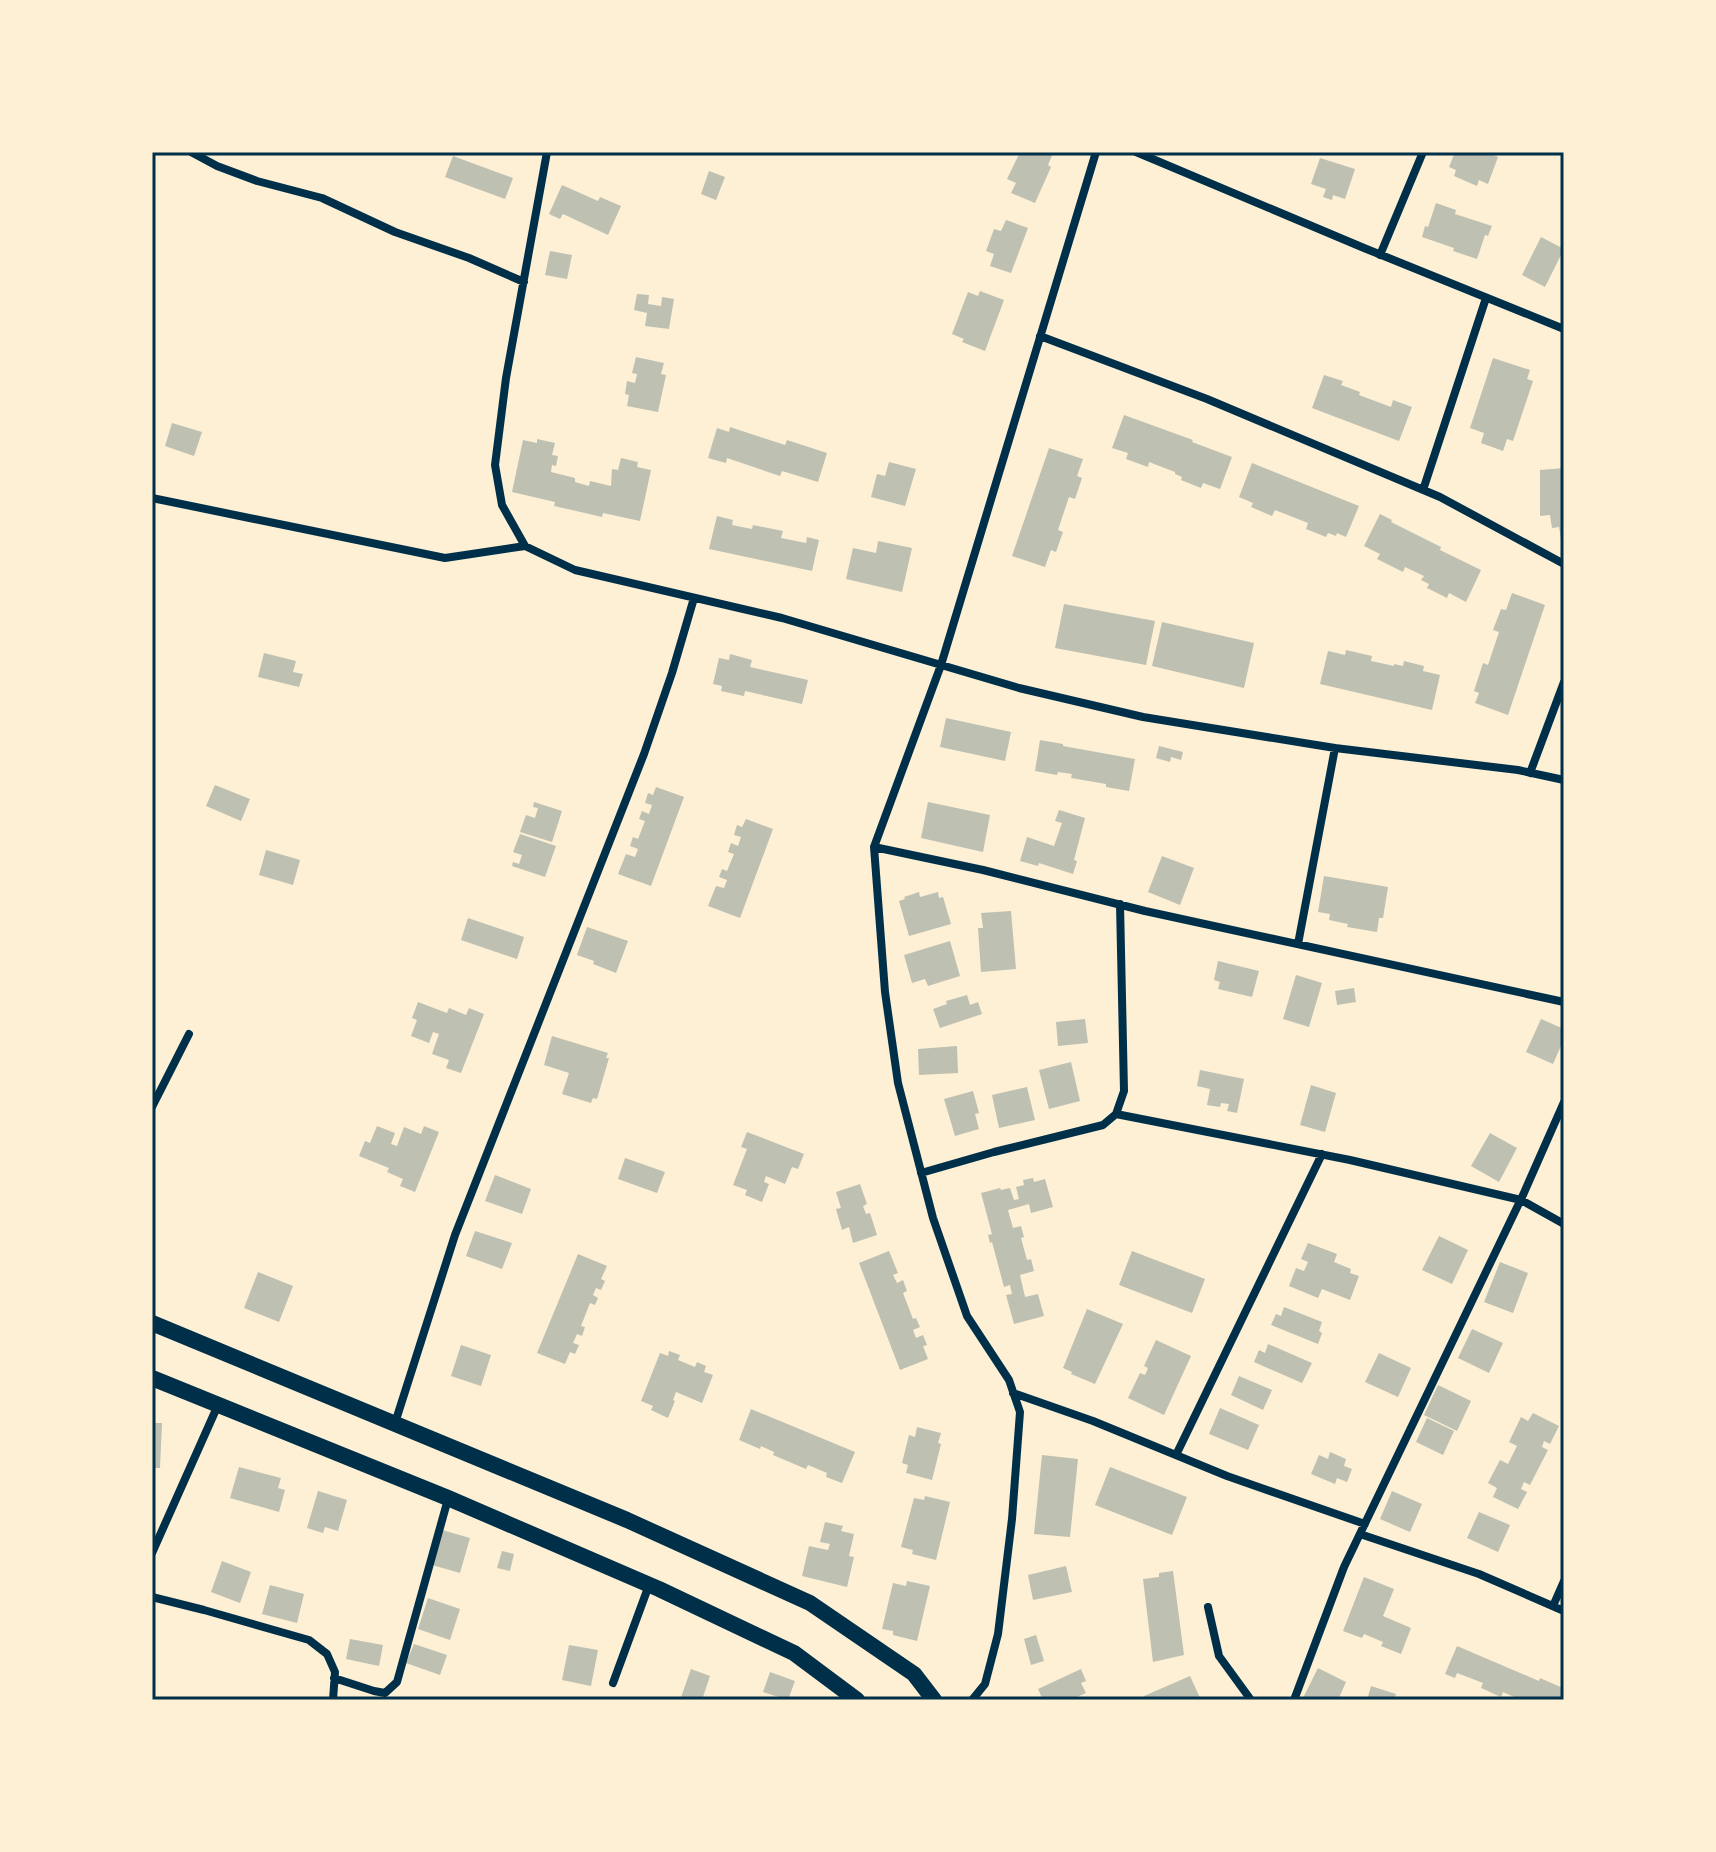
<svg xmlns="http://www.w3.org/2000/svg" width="1716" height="1852" viewBox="0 0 1716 1852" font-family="Lora,serif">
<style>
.building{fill:#bec0b2}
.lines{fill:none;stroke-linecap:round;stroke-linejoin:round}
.minor{stroke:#003049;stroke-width:8}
.secondary{stroke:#003049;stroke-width:16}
.neatline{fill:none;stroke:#003049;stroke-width:3}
</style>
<rect width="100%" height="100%" fill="#fdf0d5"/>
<path class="building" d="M1020 152 1053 153 1048 165 1051 167 1035 203 1011 193 1016 183 1007 179Z
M1455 152H1486L1498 157 1488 184 1479 180 1477 186 1454 176 1456 170 1449 167Z
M453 156 513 178 505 199 445 177Z
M1320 158 1355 169 1345 199 1333 195 1332 200 1323 197 1326 189 1311 184Z
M709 171 725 177 716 200 701 194Z
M562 185 598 201 600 197 621 206 608 235 563 214 560 219 549 214Z
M1436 203 1456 210 1455 214 1492 226 1488 236 1485 235 1477 259 1453 251 1454 248 1422 237 1425 226 1428 227Z
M1006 220 1028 228 1011 273 990 266 994 254 986 251 994 229 1001 231Z
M1541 237 1564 249 1545 287 1522 275Z
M550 251 572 255 567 279 545 275Z
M980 291 1004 300 985 351 962 342 964 339 952 334 968 292 978 296Z
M637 294 649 295 648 304 661 306 662 297 674 299 669 329 645 326 647 313 634 310Z
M636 357 664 363 661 374 666 375 658 412 627 406 629 395 625 394 627 381 635 383 637 374 632 373Z
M1493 358 1530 370 1527 379 1533 381 1513 441 1507 439 1503 451 1481 443 1484 433 1470 428Z
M1324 375 1343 381 1341 385 1360 392 1359 395 1391 407 1393 400 1412 407 1399 441 1312 408Z
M1124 415 1193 440 1192 442 1232 457 1220 489 1203 483 1201 488 1181 480 1182 477 1175 474V472L1149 462 1148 467 1126 459 1128 453 1112 448Z
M172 423 202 432 194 456 165 446Z
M730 427 785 445 787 440 827 453 818 482 782 471 780 476 727 458 726 463 708 458 717 428 729 432Z
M537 439 555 443 552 455 558 456 556 466 552 465 551 472 575 478V482L589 486 590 481 611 486 612 469 618 470 621 458 638 462 637 467 651 470 640 521 603 513 602 517 585 513 554 506 555 502 512 492 523 440 537 443Z
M1049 448 1083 459 1077 476 1082 478 1075 499 1069 497 1058 530 1063 532 1056 552 1051 550 1045 567 1012 556Z
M889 462 916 469 905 506 871 497 877 474 885 476Z
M1252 463 1359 506 1346 537 1337 533 1336 536 1328 533 1326 537 1306 529 1308 523 1275 510 1272 516 1251 507 1253 503 1239 497Z
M1564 468V539H1561L1559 527 1552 528 1550 515 1540 516V470Z
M1380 514 1392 520 1391 522 1441 547 1440 550 1481 570 1466 602 1449 593 1447 598 1427 588 1429 584 1421 580 1424 576 1405 567 1403 572 1377 559 1380 554 1364 546Z
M717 516 733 520 732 525 752 529 753 525 783 531 781 538 806 543 807 537 819 540 812 571 709 549Z
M878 541 912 548 902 592 846 579 853 548 876 553Z
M1512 593 1545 605 1508 715 1475 703 1479 693 1474 691 1483 663 1488 665 1499 632 1493 630 1501 609 1506 610Z
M1064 604 1155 621 1146 665 1055 648Z
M1162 622 1254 643 1244 688 1152 666Z
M1346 650 1372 656 1371 661 1394 666V664L1403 666 1404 661 1424 666 1423 671 1440 675 1432 710 1320 684 1328 651 1345 655Z
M264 653 296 661 293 672 303 674 299 687 258 677Z
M730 654 752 660 750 667 808 680 802 704 745 691 744 696 721 691 722 686 713 684 719 658 729 660Z
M946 718 1011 732 1005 761 940 747Z
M1040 740 1063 744V746L1135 759 1129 791 1106 787V784L1071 778 1072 774 1058 772 1057 775 1035 771Z
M1159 746 1183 752 1181 760 1171 757 1170 762 1156 758Z
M215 785 250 799 241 821 206 806Z
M656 787 684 797 651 886 618 874 626 854 635 857 638 849 630 846 633 837 638 839 645 821 639 819 642 811 649 814 652 805 645 803 648 793 653 795Z
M534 802 562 811 552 842 520 832 526 815 535 818 538 808 533 807Z
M928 802 990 815 983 852 921 838Z
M1059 810 1085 818 1074 860 1077 861 1073 874 1039 863 1038 866 1020 861 1027 837 1054 846 1062 823 1055 821Z
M746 819 773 829 740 918 708 906 716 886 724 888 727 880 719 877 722 869 727 871 734 854 728 852 731 843 738 846 741 837 734 835 737 825 742 827Z
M520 834 556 846 545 877 512 866 513 862 519 864 522 855 513 852Z
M266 850 300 860 293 885 259 875Z
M1162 856 1194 868 1180 905 1148 892Z
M1324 876 1388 887 1383 918H1379L1377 932 1347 927 1348 924 1329 920 1330 914 1318 912Z
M919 892 920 897 938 892 939 898 943 897 951 924 909 936 899 901 905 899 904 897Z
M1011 911 1016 969 981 972 978 928H983L981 913Z
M468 918 524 937 517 959 461 940Z
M587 927 628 941 616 973 593 964 594 961 577 955Z
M950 941 960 976 928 986 925 979 912 983 904 955Z
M1218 961 1259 971 1252 997 1218 989 1220 982 1214 980Z
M1296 975 1322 983 1309 1027 1283 1019Z
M1354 988 1356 1002 1337 1005 1335 991Z
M967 995 970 1005 978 1002 982 1014 940 1028 933 1009 947 1004 946 1001Z
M418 1002 447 1013 449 1008 466 1015 469 1008 484 1014 461 1073 446 1068 449 1060 432 1054 439 1034 433 1032 429 1043 411 1036 417 1020 412 1018Z
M1085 1019 1088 1043 1058 1046 1056 1022Z
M1541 1019 1564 1029V1039L1553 1064 1526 1052Z
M552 1036 608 1053 606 1058H609L597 1099 593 1098 591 1103 562 1094 569 1073 544 1065Z
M957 1046 958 1073 919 1075 918 1049Z
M1071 1062 1080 1101 1049 1109 1039 1070Z
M1200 1070 1244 1079 1237 1113 1227 1111 1229 1104 1221 1103 1220 1107 1207 1105 1210 1089 1197 1086Z
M1311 1085 1336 1093 1325 1132 1300 1125Z
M1027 1087 1035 1120 999 1128 992 1095Z
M973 1091 979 1113 975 1114 979 1129 955 1136 944 1099Z
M377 1126 395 1133 391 1144 397 1146 404 1127 421 1134 424 1126 439 1132 415 1192 400 1186 403 1179 387 1172 389 1168 359 1156 365 1141 370 1143Z
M747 1132 804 1154 798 1169 792 1167 785 1184 766 1176 764 1182 769 1184 762 1202 745 1195 747 1190 733 1185 747 1149 741 1147Z
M1490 1133 1517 1148 1499 1182 1471 1166Z
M625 1158 665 1172 657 1193 618 1179Z
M495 1175 531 1189 522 1214 485 1201Z
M1033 1178 1034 1182 1045 1179 1053 1207 1031 1213 1029 1204 1008 1210 1013 1228 1021 1226 1024 1237 1021 1238 1027 1260 1031 1259 1034 1271 1020 1275 1025 1297 1038 1294 1044 1316 1014 1324 1006 1295 1012 1294 1010 1285 1004 1287 992 1242 990 1243 988 1235 992 1234 981 1193 1000 1188 1001 1190 1010 1188 1014 1200 1019 1199 1016 1187 1024 1185 1023 1180Z
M860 1184 867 1204 863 1206 866 1214 870 1213 877 1235 853 1243 849 1227 842 1230 836 1209 841 1208 836 1192Z
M475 1231 512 1243 502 1269 466 1256Z
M1439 1236 1468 1250 1452 1284 1422 1270Z
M1308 1243 1337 1254 1334 1262 1351 1269 1350 1273 1359 1276 1350 1300 1322 1289 1318 1298 1289 1286 1296 1268 1304 1271 1308 1262 1301 1259Z
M889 1251 898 1273 893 1275 897 1283 903 1280 907 1291 903 1293 913 1319 916 1318 920 1327 913 1330 916 1338 923 1335 927 1345 923 1346 928 1359 900 1370 859 1263Z
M1132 1251 1205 1279 1192 1313 1119 1285Z
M578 1254 607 1266 601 1279 605 1281 601 1290 596 1288 593 1295 598 1298 595 1305 590 1303 581 1326 585 1327 582 1336 577 1334 573 1343 579 1345 575 1354 570 1352 565 1364 537 1353Z
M1500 1262 1528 1273 1513 1313 1484 1302Z
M258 1272 293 1286 279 1322 244 1308Z
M1284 1307 1322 1322 1319 1331 1322 1333 1318 1344 1271 1325 1276 1314 1281 1316Z
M1087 1309 1123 1324 1095 1384 1071 1374 1072 1372 1063 1368Z
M1472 1329 1503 1343 1489 1373 1458 1358Z
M1156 1340 1191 1356 1164 1415 1128 1398 1140 1373 1145 1375 1148 1368 1144 1366Z
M1268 1344 1312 1363 1302 1383 1254 1362 1259 1350 1265 1353Z
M461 1345 491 1355 481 1386 451 1376Z
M669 1351 680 1355 678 1360 695 1367 697 1362 706 1366 704 1372 713 1375 702 1403 676 1392 673 1400 675 1401 668 1418 651 1410 653 1406 641 1401 660 1353 668 1356Z
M1379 1353 1411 1368 1398 1397 1365 1382Z
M1239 1376 1272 1390 1263 1410 1231 1395Z
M1438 1385 1471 1401 1457 1431 1424 1415Z
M1220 1408 1259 1425 1248 1450 1209 1434Z
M751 1409 855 1452 842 1483 826 1477 827 1473 808 1465 806 1469 773 1455 774 1452 761 1446 760 1449 739 1440Z
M1533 1413 1559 1426 1550 1444 1544 1441 1542 1447 1548 1450 1530 1485 1524 1482 1521 1489 1527 1492 1518 1509 1493 1497 1497 1488 1488 1483 1500 1460 1508 1464 1517 1446 1509 1442 1521 1417 1528 1421Z
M1427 1418 1454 1431 1443 1455 1416 1442Z
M152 1423H162L160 1468H152Z
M917 1427 941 1433 938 1443 941 1444 932 1480 906 1473 908 1465 902 1463 909 1435 915 1437Z
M1330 1452 1346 1459 1344 1466 1352 1469 1347 1482 1337 1478 1335 1484 1311 1474 1319 1455 1328 1459Z
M1042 1455 1078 1459 1070 1537 1034 1534Z
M239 1467 281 1478 278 1488 285 1490 279 1512 230 1498Z
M1110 1467 1187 1497 1172 1535 1095 1505Z
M318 1491 347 1500 338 1531 325 1527 323 1533 307 1528Z
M1392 1491 1422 1504 1410 1532 1380 1519Z
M925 1496 950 1502 936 1560 912 1554 913 1550 901 1547 914 1498 924 1500Z
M1479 1512 1510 1525 1498 1552 1467 1538Z
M825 1522 843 1526 841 1531 854 1534 849 1556 854 1557 847 1587 802 1576 809 1546 828 1550 830 1544 820 1542Z
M442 1530 470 1538 460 1573 432 1565Z
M502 1551 514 1554 510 1571 497 1568Z
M222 1561 251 1572 240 1603 211 1592Z
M1066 1566 1072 1592 1033 1600 1028 1575Z
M1173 1571 1184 1655 1153 1662 1143 1579 1159 1577V1573Z
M1364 1577 1394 1589 1383 1616 1411 1628 1401 1654 1381 1646 1383 1642 1364 1634 1362 1638 1343 1631Z
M907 1581 930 1586 917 1641 893 1635V1631L882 1629 893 1583 906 1586Z
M270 1585 304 1594 297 1623 262 1614Z
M428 1598 460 1609 450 1640 418 1629Z
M1036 1635 1044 1661 1031 1665 1024 1639Z
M350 1639 383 1645 379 1666 346 1659Z
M414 1644 447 1655 440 1675 406 1663Z
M569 1645 598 1650 591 1686 562 1680Z
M1457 1646 1539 1681 1540 1678 1563 1688 1562 1691 1564 1692V1700H1521L1503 1692 1501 1697 1481 1688 1483 1683 1457 1673 1455 1678 1445 1674Z
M1318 1668 1346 1682 1338 1700H1302Z
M691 1669 710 1676 702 1700H680Z
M1081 1669 1086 1681 1081 1683 1086 1693 1070 1700H1049L1048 1698 1043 1700 1038 1689Z
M770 1672 795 1681 788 1700 763 1692Z
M1190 1676 1201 1700H1146L1144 1696Z
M1371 1686 1396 1694 1394 1700H1367Z"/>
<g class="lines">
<path class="minor" d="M191 152 217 166 257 181 322 198 395 232 469 258 524 282
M547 152 506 378 495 465 502 505 525 546 575 570 782 618 1019 688 1143 717 1335 748 1518 770 1564 780
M1136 152 1364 248 1564 329
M1380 255 1423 152
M1040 336 1207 399 1440 497 1564 564
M1423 490 1486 298
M152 498 445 558 525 546
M1530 773 1564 682
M874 847 983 870 1145 911 1564 1002
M1298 944 1335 748
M152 1107 189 1034
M1116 1114 1350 1160 1521 1200 1564 1224
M921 1173 994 1152 1103 1125 1116 1114 1124 1091 1120 904
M1013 1393 1093 1421 1227 1476 1365 1524
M395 1423 455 1235 644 754 672 673 694 598
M1176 1455 1322 1154
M1360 1534 1479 1574 1564 1611
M152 1553 218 1405
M152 1597 204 1610 309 1640 327 1654 335 1672 333 1700
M1553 1606 1564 1581
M1208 1607 1219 1656 1251 1700
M334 1678 374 1691 385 1693 397 1682 448 1499
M613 1683 649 1585
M972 1700 985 1684 998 1634 1012 1519 1020 1412 1009 1380 967 1316 933 1218 898 1083 885 992 874 847 941 665 1096 152
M1294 1700 1344 1567 1523 1195 1564 1102"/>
<path class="secondary" d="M152 1323 627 1520 810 1603 914 1674 934 1700
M152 1378 448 1498 659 1589 794 1653 857 1700"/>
</g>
<rect width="1716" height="1852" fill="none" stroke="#fdf0d5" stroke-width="308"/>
<rect x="154" y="154" width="1408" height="1544" class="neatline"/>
</svg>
